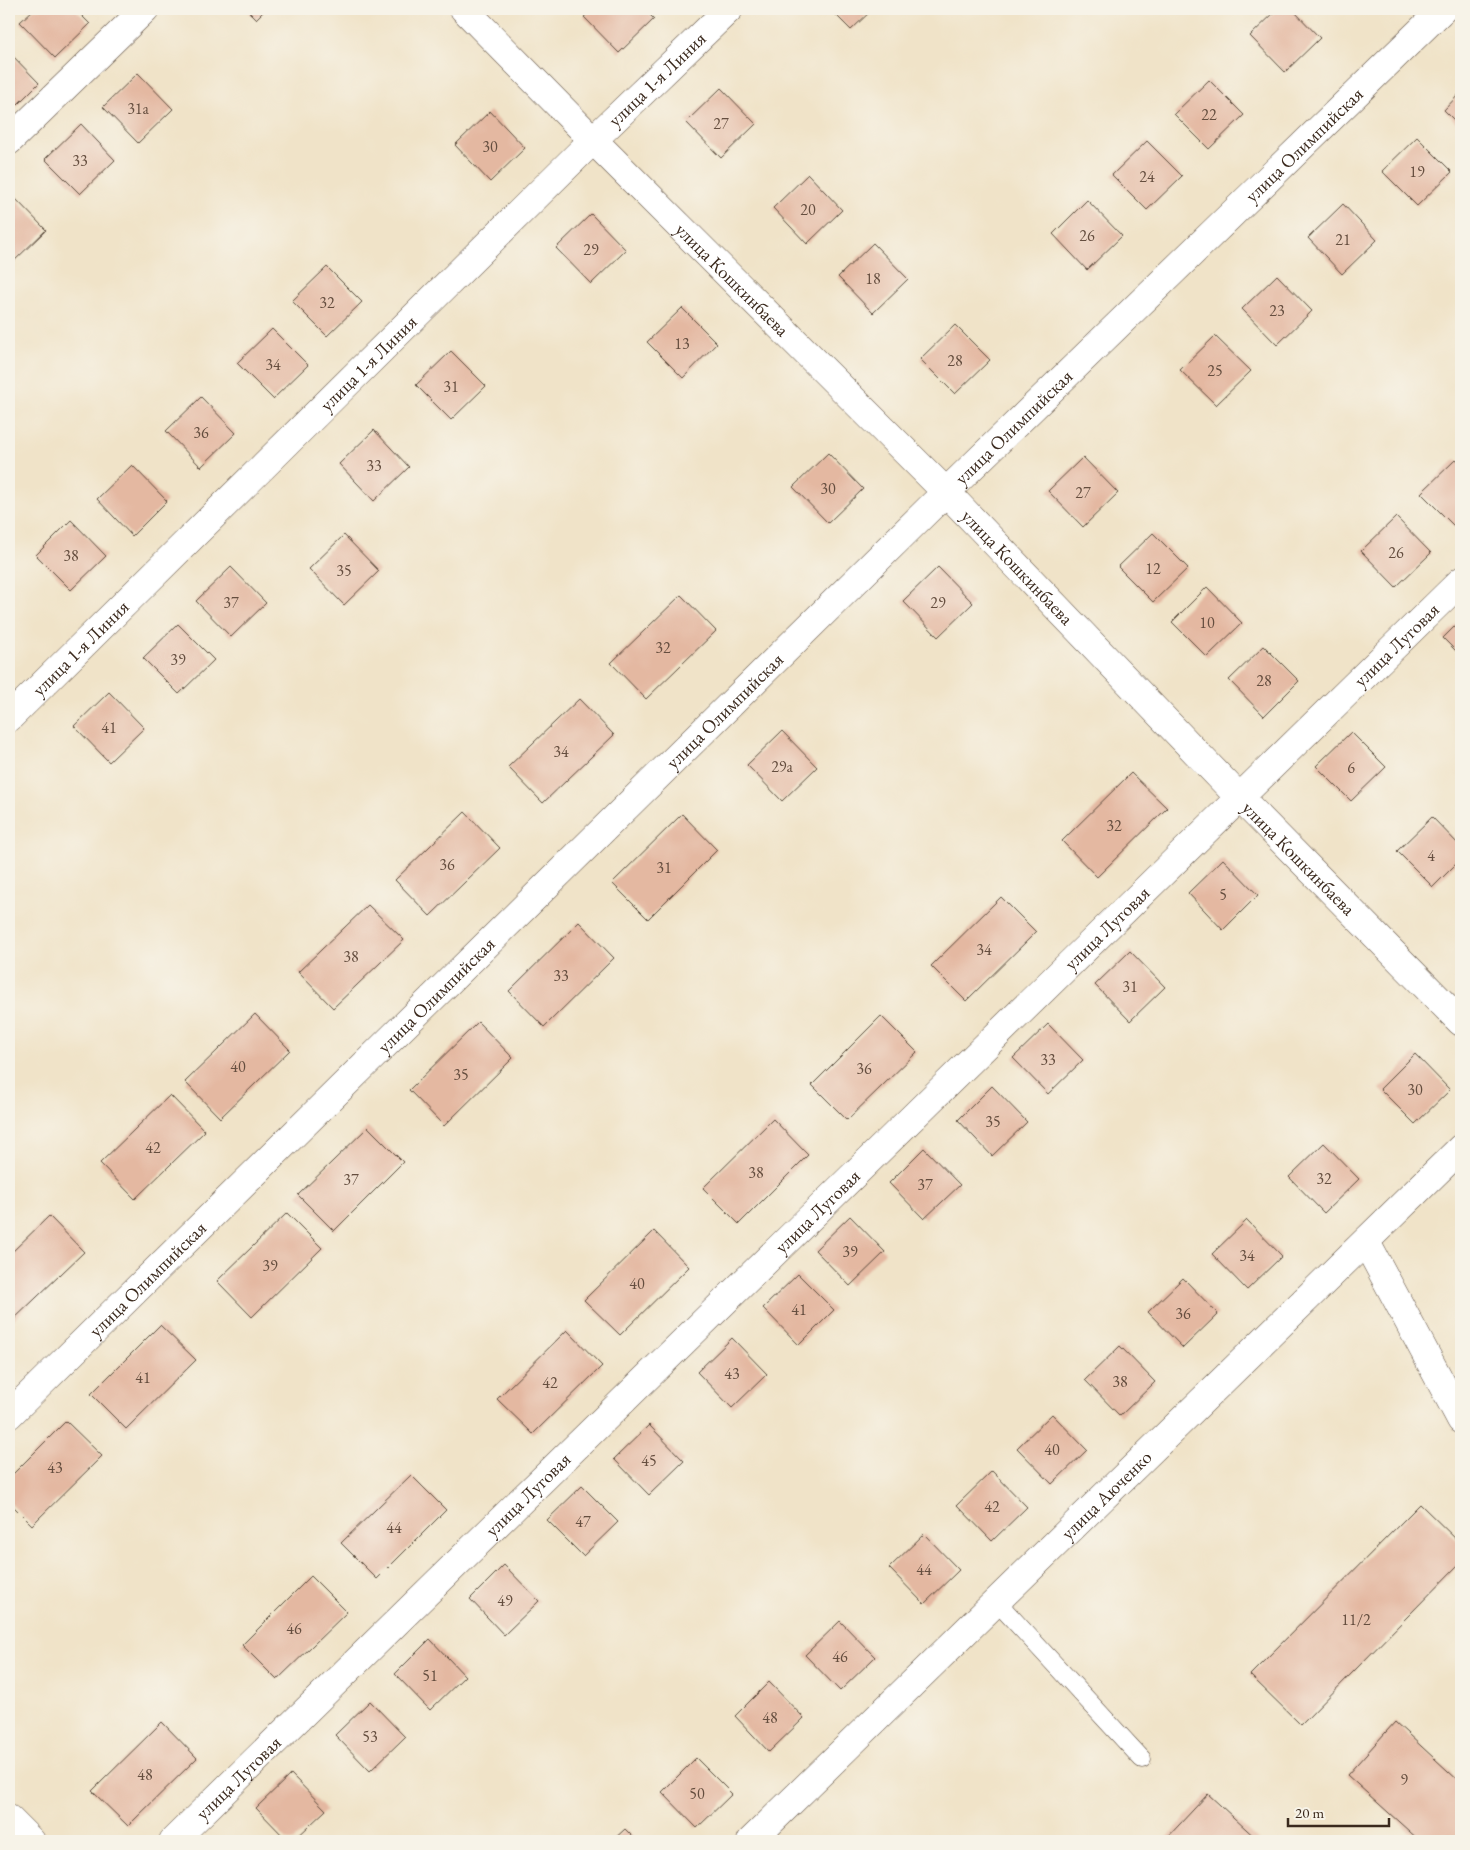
<svg xmlns="http://www.w3.org/2000/svg" width="1470" height="1850" viewBox="0 0 1470 1850" font-family="'EB Garamond',serif">
<style>
.building{fill:#e4b8a1}
.lines{fill:none;stroke-linecap:round;stroke-linejoin:round}
.lane-casing{stroke:#564638;stroke-width:19}
.street-casing{stroke:#564638;stroke-width:29}
.lane{stroke:#fff;stroke-width:18}
.street{stroke:#fff;stroke-width:28}
.labels{text-anchor:middle;stroke-width:4;stroke-linejoin:round;paint-order:stroke}
.number-label{font-size:16px;fill:#654e3f}
.street-label{font-size:19px;fill:#3b2a1e;stroke:#f7f3e8}
</style>
<rect width="100%" height="100%" fill="#f7f3e8"/>
<filter id="ink" filterUnits="userSpaceOnUse"><feTurbulence type="fractalNoise" baseFrequency=".02" numOctaves="2"/><feDisplacementMap in="SourceGraphic" scale="10" xChannelSelector="R" yChannelSelector="G"/><feConvolveMatrix kernelMatrix="1 2 1 2 8 2 1 2 1" color-interpolation-filters="sRGB"/></filter>
<filter id="wash" filterUnits="userSpaceOnUse"><feTurbulence type="fractalNoise" baseFrequency=".0096" numOctaves="4" result="noise"/><feDisplacementMap in="SourceGraphic" scale="20" xChannelSelector="R" yChannelSelector="G"/><feGaussianBlur stdDeviation="1.12" result="paint"/><feColorMatrix in="noise" values="0 0 0 0 0 0 0 0 0 0 0 0 0 0 0 0 0 1.4 0 .05"/><feComposite in="paint" operator="in"/></filter>
<g filter="url(#wash)">
<rect width="100%" height="100%" fill="#f0e3c8"/>
<g id="blocks">
<path class="building" d="M34 9H75L90 24 55 58 20 22Z
M246 9H266L256 19Z
M593 9H644L654 19 619 53 584 17Z
M830 9H873L851 30Z
M1278 9H1292L1320 38 1285 72 1250 36Z
M9 52 39 83 9 113Z
M138 73 173 109 138 143 103 107Z
M1209 80 1244 115 1209 149 1174 114Z
M721 88 756 124 721 158 686 122Z
M1461 92V127L1444 110Z
M490 111 525 148 490 182 455 145Z
M81 124 115 160 80 194 45 159Z
M1417 137 1452 172 1417 206 1382 171Z
M1147 141 1182 176 1147 210 1112 175Z
M808 174 842 210 807 244 773 208Z
M11 194 46 230 11 264 9 262V196Z
M1087 200 1122 236 1087 270 1053 234Z
M1343 204 1377 240 1342 274 1308 238Z
M591 214 626 250 591 284 556 248Z
M873 243 908 279 873 313 838 277Z
M327 267 362 302 327 336 292 301Z
M1277 275 1312 311 1277 345 1242 309Z
M682 308 717 343 683 378 647 342Z
M955 325 990 360 955 394 920 359Z
M272 329 308 365 273 399 237 363Z
M1215 336 1251 371 1216 405 1180 370Z
M451 351 486 386 451 420 416 385Z
M201 397 236 433 201 467 166 431Z
M374 430 409 467 374 501 339 464Z
M828 453 863 489 828 523 793 487Z
M1083 457 1118 493 1083 527 1048 491Z
M1456 459 1461 464V523L1456 528 1421 493Z
M132 465 167 501 132 536 97 499Z
M1396 517 1431 553 1396 587 1361 551Z
M71 520 106 556 71 590 36 555Z
M1153 533 1188 568 1153 602 1118 567Z
M344 535 379 571 344 605 309 569Z
M231 567 266 603 231 637 196 601Z
M938 567 973 603 938 637 903 601Z
M1207 587 1242 623 1207 657 1172 622Z
M681 595 716 631 646 699 611 663Z
M1461 620V656L1443 638Z
M178 624 214 660 179 694 143 658Z
M1264 646 1299 681 1264 716 1229 680Z
M109 692 144 728 109 762 74 726Z
M579 699 614 735 543 803 508 767Z
M782 731 817 767 782 801 747 765Z
M1351 732 1386 767 1351 801 1316 766Z
M1131 773 1167 808 1097 877 1062 841Z
M465 812 500 848 430 916 395 880Z
M682 814 717 850 648 919 612 883Z
M1432 817 1461 847V859L1433 887 1397 851Z
M1223 859 1258 895 1223 930 1188 893Z
M1001 897 1036 932 966 1001 931 966Z
M368 905 404 940 333 1008 298 972Z
M579 922 614 958 544 1027 509 991Z
M1130 951 1165 987 1130 1021 1095 985Z
M255 1014 290 1050 220 1118 185 1082Z
M881 1016 917 1052 847 1120 812 1085Z
M478 1022 513 1058 444 1126 409 1090Z
M1048 1024 1083 1060 1048 1094 1013 1058Z
M1415 1054 1450 1090 1415 1124 1380 1089Z
M992 1086 1027 1122 992 1156 958 1120Z
M170 1095 205 1131 135 1199 100 1163Z
M773 1119 808 1155 739 1224 703 1188Z
M368 1127 403 1162 334 1231 298 1195Z
M1324 1143 1359 1179 1324 1213 1289 1177Z
M924 1148 960 1185 924 1219 889 1183Z
M287 1213 322 1248 252 1317 217 1281Z
M49 1216 84 1252 13 1320 9 1316V1255Z
M850 1216 885 1252 850 1286 815 1250Z
M1247 1220 1282 1256 1247 1290 1212 1254Z
M654 1231 689 1267 620 1335 584 1300Z
M798 1274 834 1310 799 1345 763 1308Z
M1183 1278 1218 1314 1183 1348 1148 1312Z
M160 1325 196 1360 126 1429 91 1394Z
M567 1330 602 1366 533 1434 497 1399Z
M732 1338 767 1374 732 1408 697 1372Z
M1120 1346 1155 1382 1120 1416 1085 1380Z
M1052 1414 1087 1450 1052 1484 1017 1448Z
M66 1421 102 1456 32 1525 9 1502V1478Z
M649 1425 684 1461 649 1495 614 1459Z
M992 1471 1027 1507 992 1541 957 1505Z
M411 1475 446 1510 377 1579 341 1543Z
M582 1486 618 1522 583 1556 547 1520Z
M1420 1504 1461 1544V1562L1301 1725 1250 1675Z
M924 1534 959 1570 924 1604 889 1568Z
M504 1565 539 1601 504 1635 470 1599Z
M311 1576 347 1612 277 1680 242 1645Z
M840 1621 875 1657 840 1691 805 1655Z
M430 1639 465 1676 430 1710 395 1674Z
M769 1682 804 1718 769 1752 735 1716Z
M370 1701 405 1737 370 1771 335 1735Z
M162 1722 197 1758 128 1826 92 1791Z
M1395 1722 1461 1783V1841H1420L1347 1775Z
M696 1758 732 1794 697 1828 662 1792Z
M291 1774 326 1810 293 1841H288L256 1808Z
M1208 1794 1259 1841H1164Z
M625 1829 637 1841H612Z"/>
</g>
</g>
<g filter="url(#ink)">
<use href="#blocks" fill-opacity="0" stroke="#564638" stroke-width="1"/>
<g class="lines">
<defs>
<path id="lane" d="M997 1602 1142 1759"/>
<g id="street">
<path id="s1" d="M464 9 593 140 946 492 1239 797 1461 1022"/>
<path d="M9 141 145 9"/>
<path id="s2" d="M9 718 593 140 729 9"/>
<path d="M1366 1242 1461 1420"/>
<path id="s3" d="M9 1415 946 492 1443 9"/>
<path d="M9 1819 31 1841"/>
<path id="s4" d="M173 1841 1461 581"/>
<path id="s5" d="M751 1841 1461 1148"/>
</g>
</defs>
<use href="#lane" class="lane-casing"/>
<use href="#street" class="street-casing"/>
<use href="#lane" class="lane"/>
<use href="#street" class="street"/>
</g>
</g>
<g class="labels">
<g class="number-label">
<text x="138" y="114">31а</text>
<text x="1209" y="120">22</text>
<text x="721" y="129">27</text>
<text x="490" y="152">30</text>
<text x="80" y="166">33</text>
<text x="1417" y="177">19</text>
<text x="1147" y="182">24</text>
<text x="808" y="215">20</text>
<text x="1087" y="241">26</text>
<text x="1343" y="245">21</text>
<text x="591" y="255">29</text>
<text x="873" y="284">18</text>
<text x="327" y="308">32</text>
<text x="1277" y="316">23</text>
<text x="682" y="349">13</text>
<text x="955" y="366">28</text>
<text x="273" y="370">34</text>
<text x="1215" y="376">25</text>
<text x="451" y="392">31</text>
<text x="201" y="438">36</text>
<text x="374" y="471">33</text>
<text x="828" y="494">30</text>
<text x="1083" y="498">27</text>
<text x="1396" y="558">26</text>
<text x="71" y="561">38</text>
<text x="1153" y="574">12</text>
<text x="344" y="576">35</text>
<text x="231" y="608">37</text>
<text x="938" y="608">29</text>
<text x="1207" y="628">10</text>
<text x="663" y="653">32</text>
<text x="178" y="665">39</text>
<text x="1264" y="686">28</text>
<text x="109" y="733">41</text>
<text x="561" y="757">34</text>
<text x="782" y="772">29а</text>
<text x="1351" y="773">6</text>
<text x="1114" y="831">32</text>
<text x="1431" y="861">4</text>
<text x="447" y="870">36</text>
<text x="664" y="873">31</text>
<text x="1223" y="900">5</text>
<text x="984" y="955">34</text>
<text x="351" y="962">38</text>
<text x="561" y="981">33</text>
<text x="1130" y="992">31</text>
<text x="1048" y="1065">33</text>
<text x="238" y="1072">40</text>
<text x="864" y="1074">36</text>
<text x="461" y="1080">35</text>
<text x="1415" y="1095">30</text>
<text x="993" y="1127">35</text>
<text x="153" y="1153">42</text>
<text x="756" y="1178">38</text>
<text x="1324" y="1184">32</text>
<text x="351" y="1185">37</text>
<text x="925" y="1190">37</text>
<text x="850" y="1257">39</text>
<text x="1247" y="1261">34</text>
<text x="270" y="1271">39</text>
<text x="637" y="1289">40</text>
<text x="799" y="1315">41</text>
<text x="1183" y="1319">36</text>
<text x="732" y="1379">43</text>
<text x="143" y="1383">41</text>
<text x="1120" y="1387">38</text>
<text x="550" y="1388">42</text>
<text x="1052" y="1455">40</text>
<text x="649" y="1466">45</text>
<text x="55" y="1473">43</text>
<text x="992" y="1512">42</text>
<text x="583" y="1527">47</text>
<text x="394" y="1533">44</text>
<text x="924" y="1575">44</text>
<text x="505" y="1606">49</text>
<text x="1356" y="1625">11/2</text>
<text x="294" y="1634">46</text>
<text x="840" y="1662">46</text>
<text x="430" y="1681">51</text>
<text x="770" y="1723">48</text>
<text x="370" y="1742">53</text>
<text x="145" y="1780">48</text>
<text x="1404" y="1785">9</text>
<text x="697" y="1799">50</text>
</g>
<g class="street-label">
<text dy="7" stroke="none"><textPath href="#s2" startOffset="910">улица 1-я Линия</textPath></text>
<text dy="7" stroke="none"><textPath href="#s3" startOffset="1814">улица Олимпийская</textPath></text>
<text dy="7" stroke="none"><textPath href="#s1" startOffset="381">улица Кошкинбаева</textPath></text>
<text dy="7" stroke="none"><textPath href="#s2" startOffset="505">улица 1-я Линия</textPath></text>
<text dy="7" stroke="none"><textPath href="#s3" startOffset="1409">улица Олимпийская</textPath></text>
<text dy="7" stroke="none"><textPath href="#s1" startOffset="786">улица Кошкинбаева</textPath></text>
<text dy="7" stroke="none"><textPath href="#s4" startOffset="1711">улица Луговая</textPath></text>
<text dy="7" stroke="none"><textPath href="#s2" startOffset="100">улица 1-я Линия</textPath></text>
<text dy="7" stroke="none"><textPath href="#s3" startOffset="1004">улица Олимпийская</textPath></text>
<text dy="7" stroke="none"><textPath href="#s1" startOffset="1191">улица Кошкинбаева</textPath></text>
<text dy="7" stroke="none"><textPath href="#s4" startOffset="1306">улица Луговая</textPath></text>
<text dy="7" stroke="none"><textPath href="#s3" startOffset="599">улица Олимпийская</textPath></text>
<text dy="7" stroke="none"><textPath href="#s4" startOffset="901">улица Луговая</textPath></text>
<text dy="7" stroke="none"><textPath href="#s3" startOffset="194">улица Олимпийская</textPath></text>
<text dy="7" stroke="none"><textPath href="#s4" startOffset="496">улица Луговая</textPath></text>
<text dy="7" stroke="none"><textPath href="#s5" startOffset="496">улица Аюченко</textPath></text>
<text dy="7" stroke="none"><textPath href="#s4" startOffset="91">улица Луговая</textPath></text>
</g>
</g>
<rect width="1470" height="1850" fill="none" stroke="#f7f3e8" stroke-width="30"/>
<path d="M1288 1818v8h101v-8" fill="none" stroke="#3b2a1e" stroke-width="2.5"/>
<text x="1295" y="1818" font-size="15" fill="#3b2a1e" stroke="#f7f3e8" stroke-width="4" paint-order="stroke">20 m</text>
</svg>
